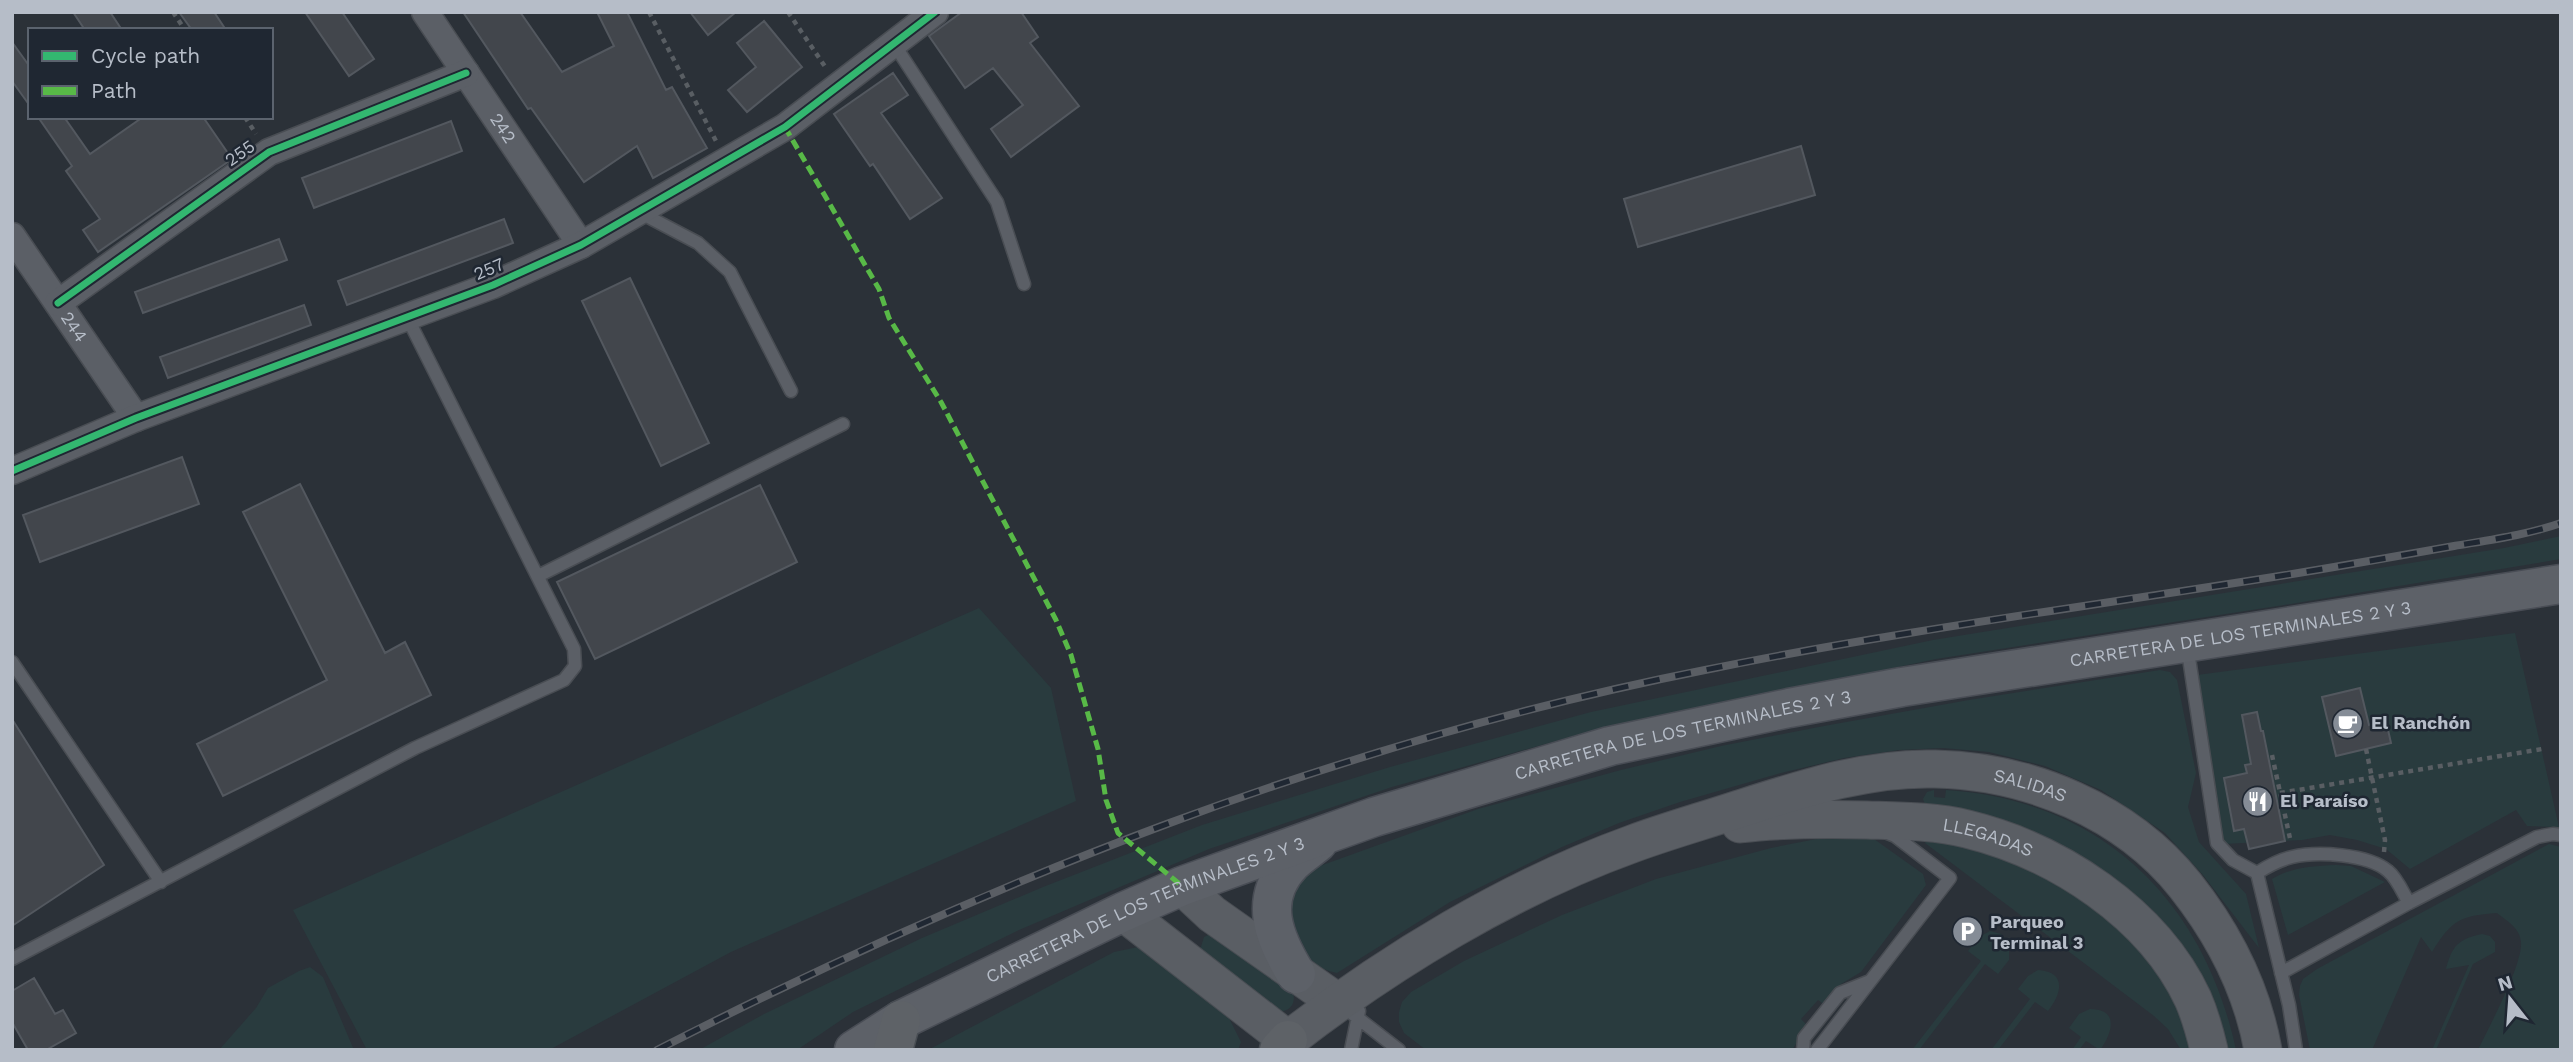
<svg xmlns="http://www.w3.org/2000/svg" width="2573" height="1062" viewBox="0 0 2573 1062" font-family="'Work Sans',sans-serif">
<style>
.green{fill:#293b3e}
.building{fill:#42464c;stroke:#53585f;stroke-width:2}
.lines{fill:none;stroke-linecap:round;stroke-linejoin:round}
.service-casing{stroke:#494d53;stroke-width:15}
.minor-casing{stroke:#494d53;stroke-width:29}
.secondary-casing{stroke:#494d53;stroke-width:39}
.primary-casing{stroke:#494d55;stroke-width:41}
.trunk-casing{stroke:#484d53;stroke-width:41}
.path{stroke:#595e63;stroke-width:4.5;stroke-dasharray:5 5;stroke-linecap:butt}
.service{stroke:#5b5f66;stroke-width:12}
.minor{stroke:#5b5f66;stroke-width:26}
.secondary{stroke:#5a5e64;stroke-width:37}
.primary{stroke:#5d6168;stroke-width:38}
.trunk{stroke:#5e6267;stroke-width:38}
.rail-casing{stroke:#5a5e64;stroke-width:8}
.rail{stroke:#1f2732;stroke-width:5;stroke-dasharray:16;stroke-linecap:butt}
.quiet{stroke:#58b947;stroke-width:5;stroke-dasharray:10 5;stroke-linecap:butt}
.cycleway-casing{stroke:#1f2732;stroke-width:11}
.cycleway{stroke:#33b770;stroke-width:7}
.labels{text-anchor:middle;stroke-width:5;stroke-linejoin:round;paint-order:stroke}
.street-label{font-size:18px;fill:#b6bdc8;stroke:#1f2732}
.poi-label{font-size:18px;font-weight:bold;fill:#b6bdc8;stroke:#1f2732;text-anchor:start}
</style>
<rect width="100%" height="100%" fill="#2b3138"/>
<path class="green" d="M2561 536V559L2284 605 1936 659 1595 730 1392 787 1209 849 1019 930 853 1012 797 1050H699L764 1014 922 938 1043 887 1202 825 1390 767 1591 712 1933 640 2504 548Z
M979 608 1051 688 1076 801 731 952 549 1050H367L293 910Z
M2515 633 2559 827 2527 826 2516 810 2410 869 2386 849 2357 840 2330 835 2302 840 2223 844 2197 675Z
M2160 670 2170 672 2177 680 2196 773 2188 807 2199 842 2246 894 2259 948 2203 875 2165 833 2101 790 2045 766 1989 752 1943 748 1899 750 1844 758 1781 773 1680 802 1619 823 1562 847 1450 902 1337 973C1298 964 1292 940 1280 908L1306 871 1478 809 1621 770 1721 746 1824 726 1969 700Z
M1934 790V797L1945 798 1946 790C2101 800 2204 900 2236 1050H2225L2155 921 1926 807 1923 799 1927 792Z
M1847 833 1867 834 1923 874 1926 885 1861 972 1841 984 1825 1005 1818 1000 1801 1019 1808 1026 1792 1050H1426L1404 1033 1399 1022V1012L1402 1002 1411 992 1464 961 1562 915 1656 879 1771 848Z
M1927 838 2004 856 2087 900 2147 956 2176 1000 2194 1050H2181L2168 1029 2154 1016 1925 843Z
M2549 844 2561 847V1050H2478C2489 1027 2523 964 2521 942 2520 928 2507 921 2497 913 2459 916 2452 920 2432 952L2421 937 2372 1050H2310L2299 995 2300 986 2303 979 2317 969Z
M2336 865 2351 866 2385 882 2288 935 2272 879C2292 867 2313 866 2336 865Z
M1990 931 2001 934 2009 943V960L1998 974 1985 964 1919 1050H1912L1981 961 1968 951 1979 937Z
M1212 933 1293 992C1296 1003 1291 1010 1280 1012L1200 950 1204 937Z
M2482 934 2490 936 2495 942V952L2473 964 2436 1050H2432L2469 965 2446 969C2452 946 2458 939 2482 934Z
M1138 947 1229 1018 1241 1042 1238 1050H928L1114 952Z
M310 967 323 977 354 1050H219L256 1008 268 988 299 971Z
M2038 970C2068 972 2061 995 2048 1011L2035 1002 1998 1050H1991L2030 999 2018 989 2028 976Z
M2090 1009C2120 1009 2112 1034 2100 1050L2086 1041 2079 1050H2072L2081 1037 2069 1028 2079 1014Z"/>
<path class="building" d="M73 12H110L122 30H85Z
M179 12H214L226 30H192Z
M305 12H342L374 59 349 76Z
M463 12H520L562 72 614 46 597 12H627L666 90 672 87 707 148 653 178 637 146 584 182 531 108 528 109Z
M690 12H736L708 35Z
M962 12H1021L1038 37 1030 43 1079 106 1011 157 991 129 1023 105 993 68 965 88 929 36Z
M764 21 802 67 747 112 728 90 756 67 737 43Z
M12 42 30 67V106L12 81Z
M893 73 908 95 881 113 942 198 910 219 873 164 870 166 834 114Z
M38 117H64L90 154 143 117H203L232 159 98 252 83 230 100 219 66 171 72 166Z
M451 121 462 151 314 208 302 178Z
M1801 146 1815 195 1638 247 1624 199Z
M504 219 513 243 347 305 338 281Z
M279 239 287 260 143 313 135 292Z
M630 278 709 443 661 466 582 301Z
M304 305 311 325 168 378 160 357Z
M182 457 199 504 40 562 23 515Z
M300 484 385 653 405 642 431 695 223 796 197 744 327 680 243 512Z
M760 485 797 562 595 659 557 582Z
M2360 688 2369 725 2386 721 2391 743 2336 756 2322 697Z
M2257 712 2261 731H2263L2285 841 2249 849 2244 829 2234 831 2224 778 2247 773 2245 765 2251 764 2242 715Z
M12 719 104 865 12 926Z
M34 978 55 1014 63 1010 76 1033 46 1050H28L12 1022V991Z"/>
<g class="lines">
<defs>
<path id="service" d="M894 44 997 202 1024 284
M639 212 698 243 730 272 791 391
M538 576 843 424
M2187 645 2217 843 2233 860 2257 873 2289 1005 2296 1050
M12 662 161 882
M2257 873C2268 866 2279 860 2292 857 2317 851 2368 854 2388 871 2397 878 2403 893 2409 903
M12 959 415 748 564 680 575 666 574 649 407 317
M2281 973 2409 903 2537 837 2553 834 2561 835
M1341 1005 1399 1050
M1351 1050 1359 1011
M1803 1050 1804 1038 1840 993 1870 981
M1817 1050 1950 878 1895 836 1885 832"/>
<g id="minor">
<path id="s1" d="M425 12 581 245"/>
<path id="s2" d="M12 236 136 418"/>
<path d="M58 303 269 152 466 73"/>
<path d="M12 471 136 418 493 285 581 245 785 127 935 12"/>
</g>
<g id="secondary">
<path id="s3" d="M1740 824C1782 819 1825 819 1867 820 1900 821 1935 821 1967 829 2057 851 2153 913 2193 999 2200 1015 2205 1033 2209 1050"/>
<path d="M1182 886 1212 914 1337 1002"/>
<path id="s4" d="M1123 912 1288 1040C1390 961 1510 888 1632 844 1667 831 1703 821 1739 809 1802 789 1868 767 1935 769 2029 771 2126 811 2185 885 2223 933 2252 989 2263 1050"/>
</g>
<g id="primary">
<path d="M1296 974C1274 938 1257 899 1292 863 1300 855 1310 849 1318 842"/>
<path id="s5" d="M854 1050 901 1020 1123 912 1182 886 1374 817 1610 746 1789 708 1902 687 2561 584"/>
</g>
<path id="trunk" d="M893 1050 901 1020
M1279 1050 1288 1040"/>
</defs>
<use href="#service" class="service-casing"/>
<use href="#minor" class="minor-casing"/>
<use href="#secondary" class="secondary-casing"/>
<use href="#primary" class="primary-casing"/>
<use href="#trunk" class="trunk-casing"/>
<path class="path" d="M173 12 185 30
M649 12 716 141
M788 12 826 68
M245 117 256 134
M2366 749 2385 840 2384 852
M2272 755 2291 843
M2280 793 2542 749"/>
<use href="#service" class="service"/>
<use href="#minor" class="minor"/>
<use href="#secondary" class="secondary"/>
<use href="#primary" class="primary"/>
<use href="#trunk" class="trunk"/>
<defs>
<path id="rail" d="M657 1050C988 881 1339 742 1705 670 1897 631 2092 606 2286 575 2342 566 2398 556 2454 546 2489 540 2527 535 2561 523"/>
</defs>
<use href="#rail" class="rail-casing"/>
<use href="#rail" class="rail"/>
<path class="quiet" d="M785 127 879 289 889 318 941 402 1056 620 1071 655 1098 749 1106 800 1118 833 1182 886"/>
<defs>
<path id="cycleway" d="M58 303 269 152 466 73
M12 471 136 418 493 285 581 245 785 127 935 12"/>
</defs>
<use href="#cycleway" class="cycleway-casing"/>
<use href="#cycleway" class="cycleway"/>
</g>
<defs>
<symbol id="cafe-disc" viewBox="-11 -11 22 22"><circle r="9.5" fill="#858c96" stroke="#1f2732"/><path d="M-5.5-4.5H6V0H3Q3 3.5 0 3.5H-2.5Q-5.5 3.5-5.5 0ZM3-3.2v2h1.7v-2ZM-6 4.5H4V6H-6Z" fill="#fff"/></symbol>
<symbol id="restaurant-disc" viewBox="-11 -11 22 22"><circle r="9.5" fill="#858c96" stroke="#1f2732"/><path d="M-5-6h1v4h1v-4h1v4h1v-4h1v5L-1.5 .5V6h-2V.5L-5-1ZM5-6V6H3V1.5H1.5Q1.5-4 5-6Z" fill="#fff"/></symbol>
<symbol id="parking-disc" viewBox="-11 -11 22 22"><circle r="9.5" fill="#858c96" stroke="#1f2732"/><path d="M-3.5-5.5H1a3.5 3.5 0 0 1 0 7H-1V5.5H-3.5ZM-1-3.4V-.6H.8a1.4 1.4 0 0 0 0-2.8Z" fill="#fff"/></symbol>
</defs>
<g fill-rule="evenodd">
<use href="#cafe-disc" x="2330" y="706" width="35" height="35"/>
<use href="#restaurant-disc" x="2240" y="784" width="35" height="35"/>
<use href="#parking-disc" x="1950" y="914" width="35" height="35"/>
</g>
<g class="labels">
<g class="street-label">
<text dy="6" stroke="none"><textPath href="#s1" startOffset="140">242</textPath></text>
<text transform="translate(240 153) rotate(-35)" y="6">255</text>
<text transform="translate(489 269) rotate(-23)" y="6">257</text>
<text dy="6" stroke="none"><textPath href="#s2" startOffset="110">244</textPath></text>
<text dy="6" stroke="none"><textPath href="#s5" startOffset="1458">CARRETERA DE LOS TERMINALES 2 Y 3</textPath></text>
<text dy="6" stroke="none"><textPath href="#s5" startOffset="891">CARRETERA DE LOS TERMINALES 2 Y 3</textPath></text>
<text dy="6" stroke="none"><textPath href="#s4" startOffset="1017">SALIDAS</textPath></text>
<text dy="6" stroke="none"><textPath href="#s3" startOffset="250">LLEGADAS</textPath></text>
<text dy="6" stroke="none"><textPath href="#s5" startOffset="324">CARRETERA DE LOS TERMINALES 2 Y 3</textPath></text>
</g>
<g class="poi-label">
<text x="2371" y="729">El Ranchón</text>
<text x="2280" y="807">El Paraíso</text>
<text x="1990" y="928">Parqueo<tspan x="1990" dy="21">Terminal 3</tspan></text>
</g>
</g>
<rect width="2573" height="1062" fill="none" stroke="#b6bdc8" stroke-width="28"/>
<rect x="28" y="28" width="245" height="91" fill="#1f2732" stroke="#5b636e" stroke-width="2"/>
<rect x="42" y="51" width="35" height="10" fill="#33b770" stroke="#5b636e" stroke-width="2"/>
<text x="91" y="63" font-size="21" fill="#b6bdc8">Cycle path</text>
<rect x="42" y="86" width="35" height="10" fill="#58b947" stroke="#5b636e" stroke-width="2"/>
<text x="91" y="98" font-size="21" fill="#b6bdc8">Path</text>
<g transform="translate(2510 999) rotate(343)" stroke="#1f2732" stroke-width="5" paint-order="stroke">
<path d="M0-5L12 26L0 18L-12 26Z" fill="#b6bdc8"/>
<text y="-10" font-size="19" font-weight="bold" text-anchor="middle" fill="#b6bdc8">N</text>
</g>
</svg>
